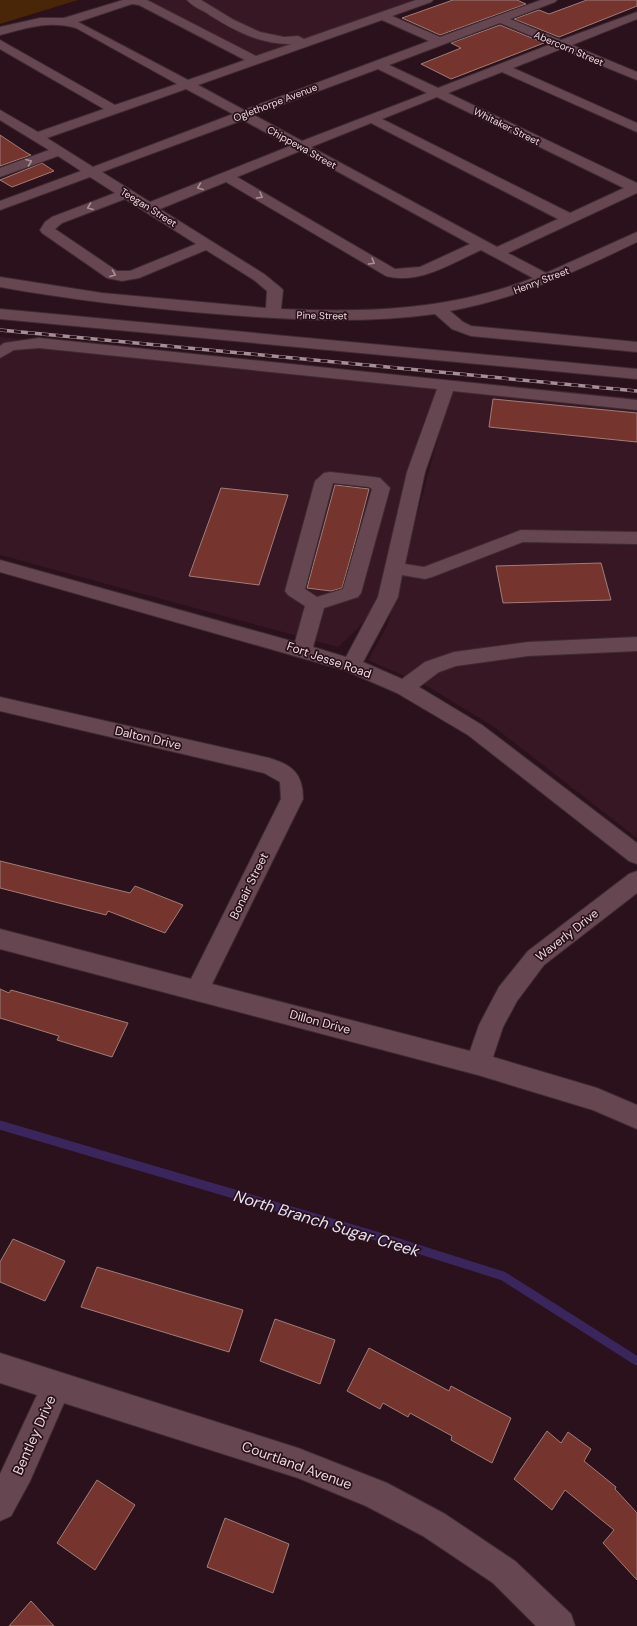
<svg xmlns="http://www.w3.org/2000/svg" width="637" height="1626" viewBox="0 0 637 1626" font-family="'DM Sans',sans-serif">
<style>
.built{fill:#381724}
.green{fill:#492607}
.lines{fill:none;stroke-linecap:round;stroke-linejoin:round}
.stream{stroke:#3a265c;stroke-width:9}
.building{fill:#75342e;stroke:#a07d78}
.minor-casing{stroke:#3e2b31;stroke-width:2}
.minor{fill:#664751;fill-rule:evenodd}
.rail-casing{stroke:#a58f96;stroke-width:3.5}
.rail{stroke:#2b111b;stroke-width:2.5;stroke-dasharray:7;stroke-linecap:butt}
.oneway{stroke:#a99098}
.labels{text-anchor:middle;stroke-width:3.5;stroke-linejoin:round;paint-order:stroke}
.far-street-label{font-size:10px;fill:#ecd9de;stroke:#2b111b}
.street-label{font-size:12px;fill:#ecd9de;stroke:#2b111b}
.near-street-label{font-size:14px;fill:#ecd9de;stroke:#2b111b}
.near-water-label{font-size:16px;font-style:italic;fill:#e5e1f3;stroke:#2b111b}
</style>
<rect width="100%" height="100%" fill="#2b111b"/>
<path class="built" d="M147 0H421L260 55 250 53Z
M0 337 443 381 377 601 373 611 356 630 338 647 0 555Z
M453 382H469L637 398V838L494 727 427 686 368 660 387 626Z"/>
<path class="green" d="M0 0H78L0 24Z"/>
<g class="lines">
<path class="stream" d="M0 1125 383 1238 503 1276 637 1361"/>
</g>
<path class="building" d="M453 0H517L526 4 440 35 402 18Z
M587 0H637V6L559 37 514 19 539 10 549 14Z
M500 25 544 43 451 79 421 64 461 48 451 43Z
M0 135 27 153 31 155 0 166Z
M42 163 54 171 12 187 0 180Z
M493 399 637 413V442L489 427Z
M335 485 369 489 358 531 342 588 331 591 307 588Z
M221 488 288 495 259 585 189 576Z
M601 563 611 600 503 603 496 566Z
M0 861 130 893 135 886 183 905 165 933 108 911 106 915 0 888Z
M0 989 9 993 11 990 128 1023 112 1057 57 1040 59 1036 0 1018Z
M13 1239 65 1261 45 1301 0 1282V1262Z
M97 1267 243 1310 229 1352 81 1307Z
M275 1319 335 1340 320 1384 260 1361Z
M369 1348 449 1391 451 1386 511 1418 492 1463 451 1440 452 1436 410 1413 408 1417 383 1403 380 1409 347 1391Z
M547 1431 561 1443 568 1432 591 1449 584 1461 616 1487 615 1489 637 1513V1580L603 1543 614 1530 565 1490 552 1510 514 1479Z
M97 1480 135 1505 95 1570 57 1543Z
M225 1518 289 1544 273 1593 207 1567Z
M31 1601 54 1626H9Z"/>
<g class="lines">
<defs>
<path id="minor" d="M123 0H147L256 56 291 44C260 45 231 29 205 12 199 9 191 5 187 0H201L234 20 260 32 284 37 298 36 304 39 416 0H433L431 2 392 16 440 37 541 0H557L555 2 510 19 561 40 637 12V19L572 45 637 72V80L561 49 513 68 637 123V132L502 72 448 93 637 183V193L508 253 546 273 637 232V242C577 271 517 299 450 311L463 322 471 326 637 342V352L471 336 452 329 435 314C362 324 289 320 217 314 144 308 72 300 0 287V277L102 293 266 308 267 291 254 280 206 250 139 278 122 281 107 278 42 233 40 230 45 222 52 217 115 193 90 177 0 210V201L81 171 58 156 0 177V168L49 150 0 120V110L38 132 104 109 0 49V40L115 105 177 84 76 28C49 20 26 28 0 35V27L40 18H64ZM132 4 139 5 245 60 188 80 78 22ZM382 20 429 41 244 110 198 85ZM500 23 551 44 438 88 389 65ZM378 69 427 93 302 141 254 115ZM186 89 233 114 93 167 47 138ZM437 97 624 188 570 213 382 119ZM243 120 290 146 150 202 102 172ZM371 123 558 219 497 247 311 147ZM300 151 470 244 420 267 395 269 237 177ZM226 182 386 276C419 285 452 263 481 250L533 278C452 310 367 313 281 309L283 290 280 287 264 274 160 209ZM125 199 196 244 130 271H117L55 229 62 223Z
M0 309 637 369V379L0 319Z
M39 338 637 400V410L453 391 425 472 405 564 424 567 521 530 637 532V544L523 542 432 577 425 579 402 575 398 597 363 662 402 679 425 662 454 652 528 642 637 637V651L528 656 456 666 439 672 419 687 482 725 637 843V864L629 861 468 735 397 693 344 670 0 572V560L295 642 305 606 288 595 285 591 315 481 324 473 330 472 374 477 380 478 390 488 361 593 358 597 324 608 313 647 346 657 378 597 407 472 437 389 39 348 14 350 0 358V346L4 343ZM333 483 369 487 372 489 343 589 317 597 305 589Z
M0 697 269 758C292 765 303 773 303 799L212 984 470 1051 479 1025 499 987 528 951 629 874 637 871V893L544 965 517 1001 503 1027 493 1057 597 1088 637 1105V1129L593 1110 478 1075 0 949V929L191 979 281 799 280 782 264 773 0 711Z
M0 1353 298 1448 387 1483 445 1514 515 1561 571 1614 575 1626H536L493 1583 423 1536 366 1506 298 1478 64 1403 30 1481 11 1516 0 1521V1474L37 1395 0 1383Z"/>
</defs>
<use href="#minor" class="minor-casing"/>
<use href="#minor" class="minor"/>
<defs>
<path id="rail" d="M0 330 637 391"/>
</defs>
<use href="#rail" class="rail-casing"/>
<use href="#rail" class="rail"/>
</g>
<defs><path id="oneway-chevron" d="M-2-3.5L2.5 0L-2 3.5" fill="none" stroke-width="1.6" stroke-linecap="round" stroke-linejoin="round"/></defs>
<g class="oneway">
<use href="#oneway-chevron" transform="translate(29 162) rotate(-21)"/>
<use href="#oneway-chevron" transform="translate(200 187) rotate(158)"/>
<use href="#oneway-chevron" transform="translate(260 196) rotate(30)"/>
<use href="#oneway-chevron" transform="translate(90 207) rotate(159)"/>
<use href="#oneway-chevron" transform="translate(372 262) rotate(30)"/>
<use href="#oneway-chevron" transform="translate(113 274) rotate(21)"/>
</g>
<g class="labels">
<g class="far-street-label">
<text transform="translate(569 48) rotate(23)" y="4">Abercorn Street</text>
<text transform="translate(275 102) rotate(-21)" y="4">Oglethorpe Avenue</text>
<text transform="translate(507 126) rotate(26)" y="4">Whitaker Street</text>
<text transform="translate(302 147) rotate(29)" y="4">Chippewa Street</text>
<text transform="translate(149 207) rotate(32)" y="4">Teegan Street</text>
<text transform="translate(541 280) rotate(-21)" y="4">Henry Street</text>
<text transform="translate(322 315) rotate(1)" y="4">Pine Street</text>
</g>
<g class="street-label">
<text transform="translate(329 660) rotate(19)" y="4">Fort Jesse Road</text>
<text transform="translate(148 738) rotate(13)" y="4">Dalton Drive</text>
<text transform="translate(249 886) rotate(-64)" y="4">Bonair Street</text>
<text transform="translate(567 935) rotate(-38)" y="4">Waverly Drive</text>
<text transform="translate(320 1022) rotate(15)" y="4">Dillon Drive</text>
</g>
<g class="near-street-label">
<text transform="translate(34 1435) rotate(-66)" y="5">Bentley Drive</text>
<text transform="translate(297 1465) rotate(20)" y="5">Courtland Avenue</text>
</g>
<g class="near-water-label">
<text transform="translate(327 1223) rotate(17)" y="6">North Branch Sugar Creek</text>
</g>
</g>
</svg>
